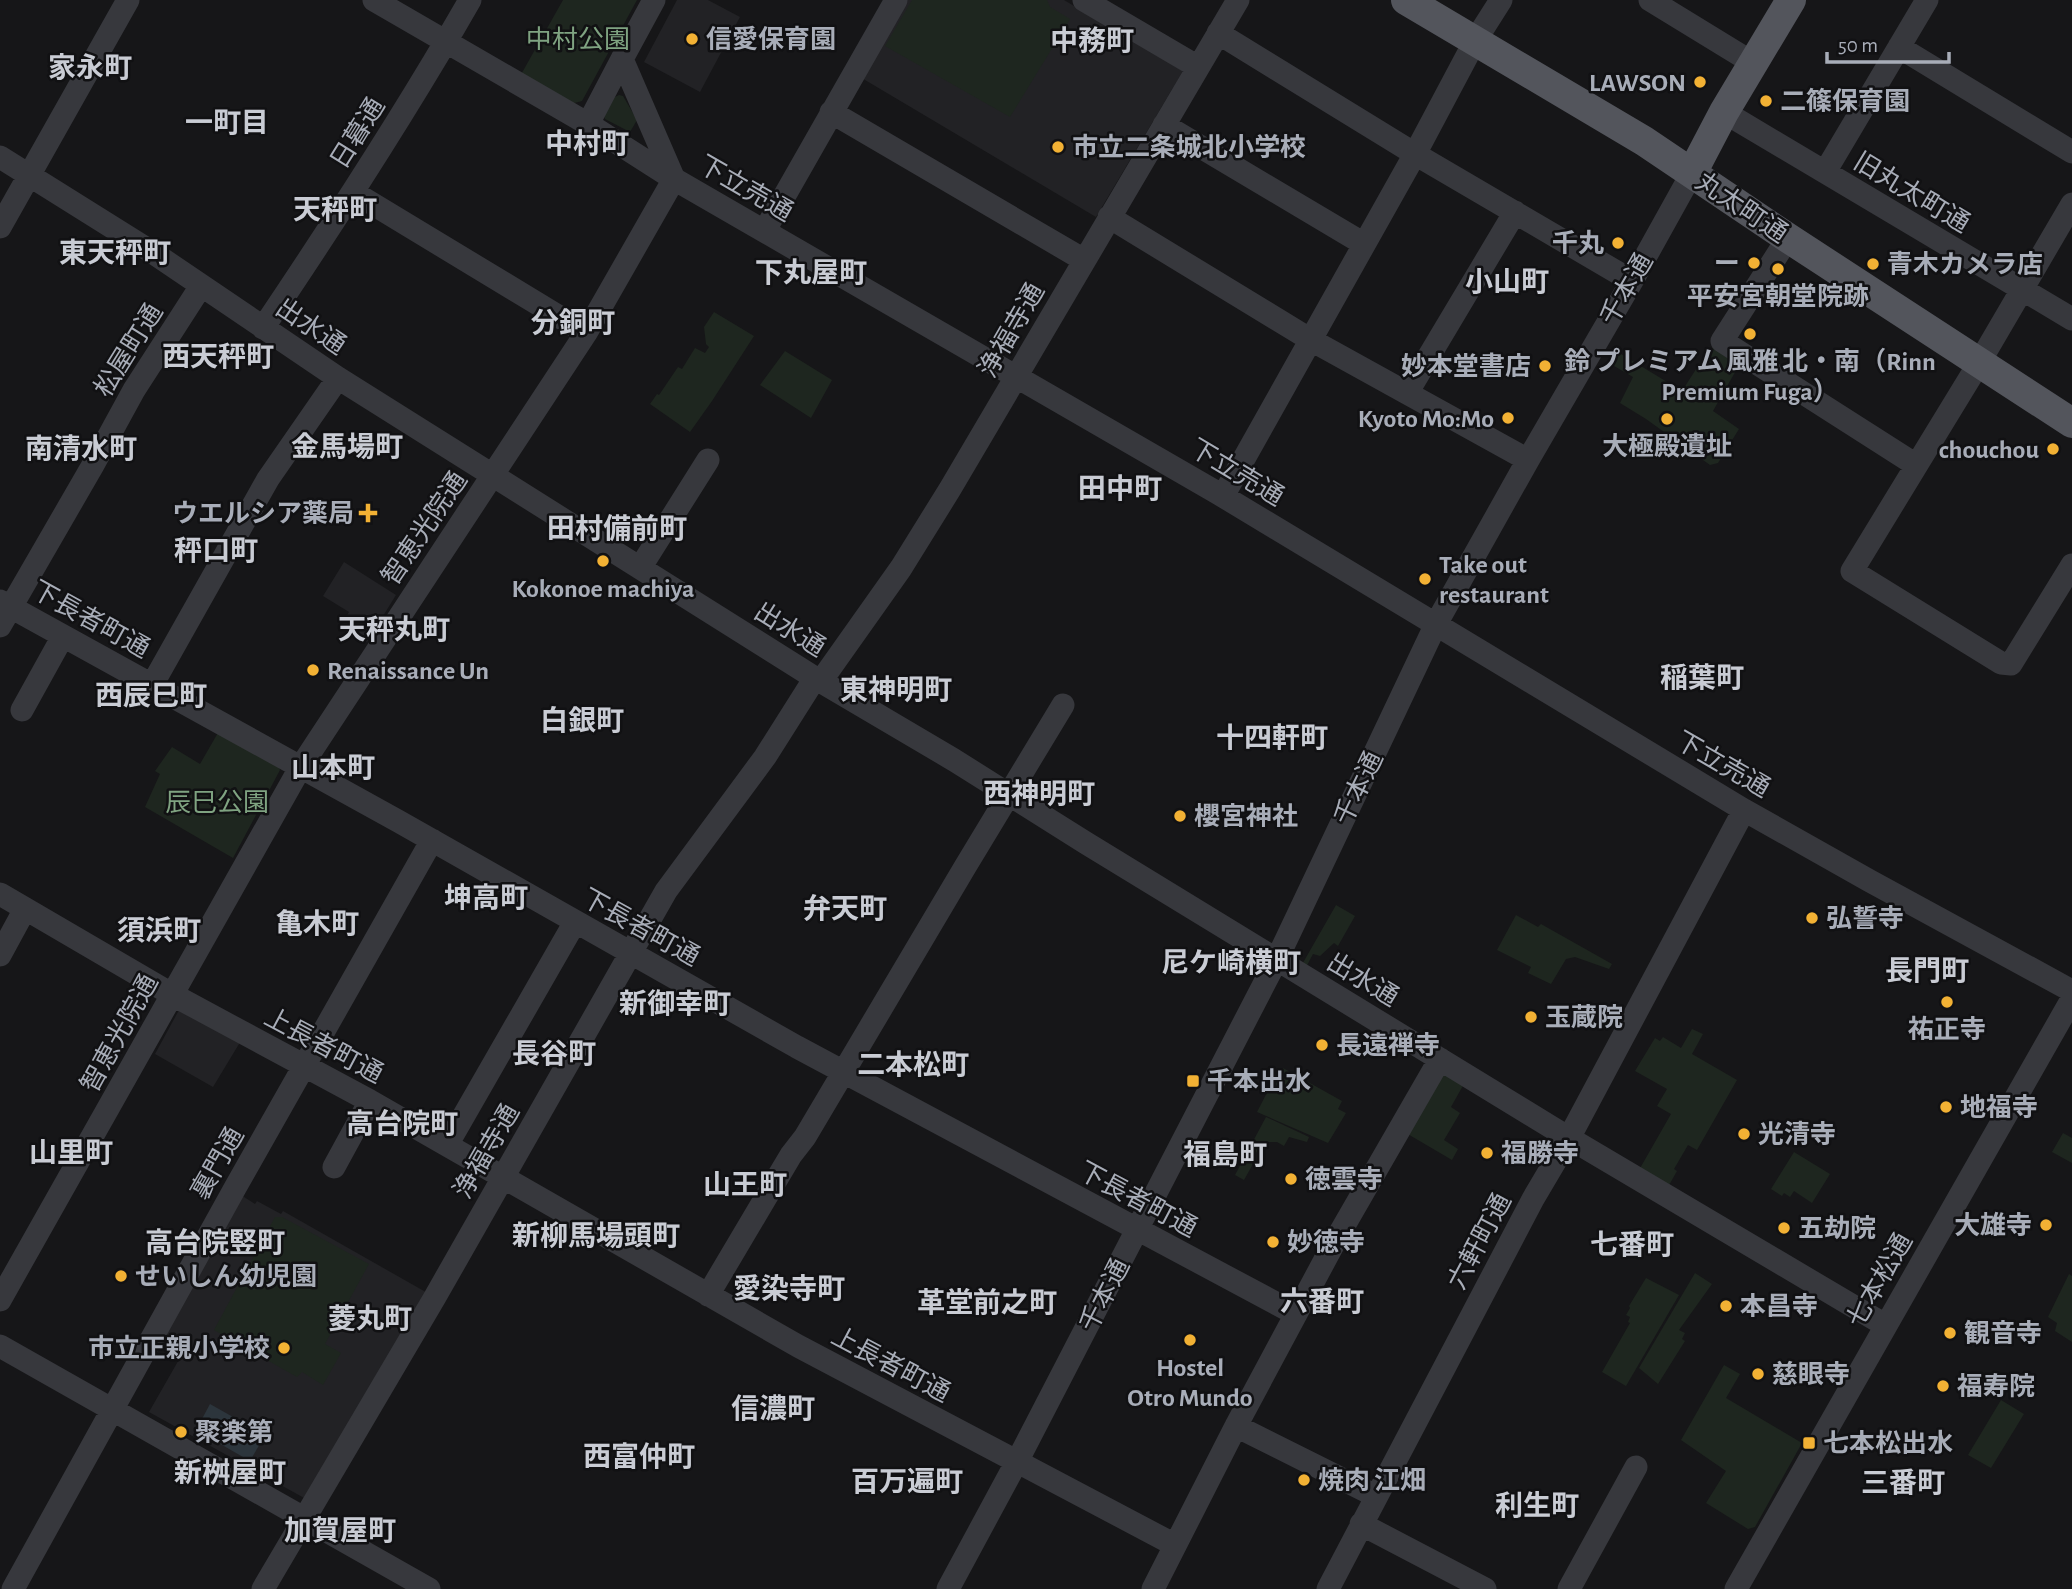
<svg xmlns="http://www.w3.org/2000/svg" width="2072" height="1589" viewBox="0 0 2072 1589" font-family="'Alegreya Sans','Noto Sans JP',sans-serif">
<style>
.built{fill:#222225}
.green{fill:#1e261f}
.water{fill:#2c353c}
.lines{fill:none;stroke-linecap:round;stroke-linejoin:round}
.minor{stroke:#37383d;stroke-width:23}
.major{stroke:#53555c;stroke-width:30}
.poi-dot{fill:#f2b134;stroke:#111113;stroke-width:2.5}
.labels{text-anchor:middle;stroke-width:5;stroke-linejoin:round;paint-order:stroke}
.park-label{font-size:26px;fill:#7fa381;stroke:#111113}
.poi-label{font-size:26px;font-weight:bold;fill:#a8adb8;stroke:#111113;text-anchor:start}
.street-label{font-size:26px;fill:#a8adb8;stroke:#111113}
.neighbourhood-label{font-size:28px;font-weight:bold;fill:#c9ccd4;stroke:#111113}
</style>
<rect width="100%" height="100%" fill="#161618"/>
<path class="built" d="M677 0H708L740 17 700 92 644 62Z
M906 0H1064L1183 71 1096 217 860 77Z
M344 562 396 595 367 642 341 626 349 612 323 596Z
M179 1010 242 1039 213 1087 155 1054Z
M241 1195 255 1204 257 1201 281 1214 283 1211 431 1295 306 1499 149 1412 181 1356 156 1341Z"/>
<path class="green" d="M563 0H637L582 101 567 105 519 78Z
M912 0H1047L1050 7 1070 19 1010 117 885 46Z
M619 95 623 96 637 120 630 132 605 119 604 116 615 97Z
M714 312 754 336 712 401 690 432 650 404 657 394 659 395 678 367 682 369 695 348 705 353 709 347 706 344 704 327Z
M1718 345 1742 360 1713 411 1739 429 1718 463 1710 465 1646 419 1620 403 1633 377 1609 363 1616 351 1682 391 1709 349Z
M785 351 832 380 811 418 760 385Z
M219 731 277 763 280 770 233 858 145 807 160 774 155 771 172 747 200 764Z
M1336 905 1355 916 1338 946 1334 943 1320 956 1313 954 1304 971 1300 968Z
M1516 915 1538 927 1541 924 1612 964 1609 969 1575 957 1566 959 1551 984 1528 973 1531 967 1497 950Z
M1692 1029 1703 1034 1692 1054 1737 1080 1697 1150 1688 1145 1674 1169 1677 1171 1668 1187 1639 1170 1671 1114 1657 1106 1667 1089 1635 1071 1655 1038 1660 1041 1663 1037 1681 1048Z
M1283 1068 1342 1101 1338 1109 1346 1113 1328 1143 1257 1112 1274 1079 1277 1080Z
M1443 1069 1465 1082 1451 1107 1460 1113 1444 1140 1458 1149 1452 1160 1406 1133Z
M1266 1117 1309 1137 1307 1142 1289 1137 1284 1146 1277 1142H1262L1251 1162 1253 1164 1244 1180 1235 1175Z
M2063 1133 2072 1138V1163L2052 1152Z
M1794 1152 1830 1174 1812 1203 1794 1191 1790 1197 1784 1193 1782 1196 1771 1189Z
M275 1217H282L369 1264 325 1344 341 1353 323 1385 302 1372 297 1377 214 1330Z
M1695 1273 1712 1284 1679 1330 1685 1333 1682 1339 1685 1341 1658 1384 1639 1368Z
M2069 1274 2072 1276V1342L2055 1331 2057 1323 2048 1317Z
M1646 1278 1679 1295 1626 1386 1602 1372 1630 1323 1628 1322 1630 1317 1626 1315 1630 1308 1629 1306Z
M1724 1365 1740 1374 1726 1398 1802 1443 1755 1527 1748 1529 1706 1503 1726 1471 1681 1440Z
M2001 1400 2024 1414 1991 1468 1968 1455Z"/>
<path class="water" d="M210 1404 265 1435 250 1461 196 1430Z"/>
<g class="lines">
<path class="minor" d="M374 0 588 124 674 179 1216 492 1744 810 1870 881 2072 991
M1084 0 1198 67
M1650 0 1753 63
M1218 33 1415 154 1632 281
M1899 47 2072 152
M831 112 1084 260
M1724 112 2072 319
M588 124 622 59
M1164 125 1364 244
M0 157 155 254 338 378 815 678 954 760 1086 843 1569 1138 1885 1325
M1825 172 1927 0
M353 192 586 333
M2072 204 1979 363 1852 571 2001 663 2011 664 2072 565
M1109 217 1311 340 1528 460
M0 227 128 0
M765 230 896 0
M1788 238 1722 341 1916 465
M263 328C335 221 406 112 470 0
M1407 393 1515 212
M1223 496 1415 154 1475 41 1501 0
M640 568 708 460
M0 601 398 821 797 1047 1296 1314
M0 626 93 465 134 390 201 286
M821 681 901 568 950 489 1238 0
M152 685 268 479 338 378
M22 710 63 636
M0 894 173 995 370 1101 798 1346 1175 1545
M0 955 25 909
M447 1145 575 922
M334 1167 370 1101
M708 1295 791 1155 805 1137 965 867 1063 705
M0 1300 300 768 586 333 674 179 622 59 654 0
M0 1346 429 1589
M1236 1426 1376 1496
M1361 1524 1485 1589
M13 1589 235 1188 432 840
M263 1589 435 1297 666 891 765 757 815 678
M948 1589 1023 1450 1277 959 1436 624 1528 460 1632 281 1692 173
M1153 1589 1236 1426 1334 1243 1440 1059
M1328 1589 1533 1199 1569 1138 1744 810
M1569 1589 1636 1467
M1736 1589 2072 999"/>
<path class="major" d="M1406 0 1644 141 1788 238 2072 423
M1692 173 1724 112 1791 0"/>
</g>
<g class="poi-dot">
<circle cx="692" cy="39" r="7"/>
<circle cx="1700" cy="82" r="7"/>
<circle cx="1766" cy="101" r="7"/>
<circle cx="1058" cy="147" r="7"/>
<circle cx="1618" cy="243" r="7"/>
<circle cx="1754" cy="263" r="7"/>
<circle cx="1873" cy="264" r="7"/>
<circle cx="1778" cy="269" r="7"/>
<circle cx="1750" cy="334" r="7"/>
<circle cx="1545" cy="366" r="7"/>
<circle cx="1508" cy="418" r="7"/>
<circle cx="1667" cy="419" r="7"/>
<circle cx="2053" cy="449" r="7"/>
<path d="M364.5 502.5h7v7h7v7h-7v7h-7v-7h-7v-7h7z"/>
<circle cx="603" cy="561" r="7"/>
<circle cx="1425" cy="579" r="7"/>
<circle cx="313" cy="670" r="7"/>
<circle cx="1180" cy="816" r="7"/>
<circle cx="1812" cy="918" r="7"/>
<circle cx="1947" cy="1002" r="7"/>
<circle cx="1531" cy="1017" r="7"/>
<circle cx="1322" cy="1045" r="7"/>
<rect x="1186" y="1074" width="14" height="14" rx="3.5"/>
<circle cx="1946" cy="1107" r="7"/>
<circle cx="1744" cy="1134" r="7"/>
<circle cx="1487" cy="1153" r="7"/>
<circle cx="1291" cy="1179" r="7"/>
<circle cx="2046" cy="1225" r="7"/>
<circle cx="1784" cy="1228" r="7"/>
<circle cx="1273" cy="1242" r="7"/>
<circle cx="121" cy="1276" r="7"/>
<circle cx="1726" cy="1306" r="7"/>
<circle cx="1950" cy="1333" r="7"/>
<circle cx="1190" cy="1340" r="7"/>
<circle cx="284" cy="1348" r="7"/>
<circle cx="1758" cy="1374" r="7"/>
<circle cx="1943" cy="1386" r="7"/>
<circle cx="181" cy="1432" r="7"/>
<rect x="1802" y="1436" width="14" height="14" rx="3.5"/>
<circle cx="1304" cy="1480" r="7"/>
</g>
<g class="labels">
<g class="park-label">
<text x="578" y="48">中村公園</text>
<text x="217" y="811">辰巳公園</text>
</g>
<g class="poi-label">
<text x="706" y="48">信愛保育園</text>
<text x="1686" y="91" text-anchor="end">LAWSON</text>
<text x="1780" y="110">二篠保育園</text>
<text x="1072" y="156">市立二条城北小学校</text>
<text x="1604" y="252" text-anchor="end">千丸</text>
<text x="1740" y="272" text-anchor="end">ー</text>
<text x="1887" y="273">青木カメラ店</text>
<text x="1778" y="305" text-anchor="middle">平安宮朝堂院跡</text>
<text x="1750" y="370" text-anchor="middle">鈴 プレミアム 風雅 北・南（Rinn<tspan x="1750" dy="30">Premium Fuga）</tspan></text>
<text x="1531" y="375" text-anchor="end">妙本堂書店</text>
<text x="1494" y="427" text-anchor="end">Kyoto Mo:Mo</text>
<text x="1667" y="455" text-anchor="middle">大極殿遺址</text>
<text x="2039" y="458" text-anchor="end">chouchou</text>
<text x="354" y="522" text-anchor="end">ウエルシア薬局</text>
<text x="1439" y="573">Take out<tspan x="1439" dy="30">restaurant</tspan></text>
<text x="603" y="597" text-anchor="middle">Kokonoe machiya</text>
<text x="327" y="679">Renaissance Un</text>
<text x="1194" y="825">櫻宮神社</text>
<text x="1826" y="927">弘誓寺</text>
<text x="1545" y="1026">玉蔵院</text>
<text x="1947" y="1038" text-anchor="middle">祐正寺</text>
<text x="1336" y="1054">長遠禅寺</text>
<text x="1207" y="1090">千本出水</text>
<text x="1960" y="1116">地福寺</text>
<text x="1758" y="1143">光清寺</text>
<text x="1501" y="1162">福勝寺</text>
<text x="1305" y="1188">徳雲寺</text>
<text x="2032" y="1234" text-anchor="end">大雄寺</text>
<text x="1798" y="1237">五劫院</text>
<text x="1287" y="1251">妙徳寺</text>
<text x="135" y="1285">せいしん幼児園</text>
<text x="1740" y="1315">本昌寺</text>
<text x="1964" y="1342">観音寺</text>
<text x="270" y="1357" text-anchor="end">市立正親小学校</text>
<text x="1190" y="1376" text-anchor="middle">Hostel<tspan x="1190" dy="30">Otro Mundo</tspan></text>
<text x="1772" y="1383">慈眼寺</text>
<text x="1957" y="1395">福寿院</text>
<text x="195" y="1441">聚楽第</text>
<text x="1823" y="1452">七本松出水</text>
<text x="1318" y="1489">焼肉 江畑</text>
</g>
<g class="street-label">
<text transform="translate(357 133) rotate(-58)" y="9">日暮通</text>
<text transform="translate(746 188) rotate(30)" y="9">下立売通</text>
<text transform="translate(1912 192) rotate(31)" y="9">旧丸太町通</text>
<text transform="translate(1742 207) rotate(34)" y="9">丸太町通</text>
<text transform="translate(1626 289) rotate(-60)" y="9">千本通</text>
<text transform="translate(311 326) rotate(34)" y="9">出水通</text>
<text transform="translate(1011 330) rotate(-60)" y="9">浄福寺通</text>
<text transform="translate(128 350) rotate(-58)" y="9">松屋町通</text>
<text transform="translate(1237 472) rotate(31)" y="9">下立売通</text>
<text transform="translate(424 528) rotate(-56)" y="9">智恵光院通</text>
<text transform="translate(91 619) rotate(29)" y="9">下長者町通</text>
<text transform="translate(790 629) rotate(32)" y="9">出水通</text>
<text transform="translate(1723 764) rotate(30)" y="9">下立売通</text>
<text transform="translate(1358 788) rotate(-64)" y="9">千本通</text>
<text transform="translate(641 927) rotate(29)" y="9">下長者町通</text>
<text transform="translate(1363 979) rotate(31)" y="9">出水通</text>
<text transform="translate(119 1033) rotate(-61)" y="9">智恵光院通</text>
<text transform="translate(324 1045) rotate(28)" y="9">上長者町通</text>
<text transform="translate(486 1151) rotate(-60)" y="9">浄福寺通</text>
<text transform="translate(217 1163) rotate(-60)" y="9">裏門通</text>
<text transform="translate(1138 1199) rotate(28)" y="9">下長者町通</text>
<text transform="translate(1479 1241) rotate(-62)" y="9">六軒町通</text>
<text transform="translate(1879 1280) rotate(-60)" y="9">七本松通</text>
<text transform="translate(1104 1295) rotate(-63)" y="9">千本通</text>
<text transform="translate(891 1364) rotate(28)" y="9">上長者町通</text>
</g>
<g class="neighbourhood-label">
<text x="1092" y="50">中務町</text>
<text x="90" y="77">家永町</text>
<text x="227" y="132">一町目</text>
<text x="587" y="153">中村町</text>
<text x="335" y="219">天秤町</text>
<text x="115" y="262">東天秤町</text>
<text x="811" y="282">下丸屋町</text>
<text x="1507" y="291">小山町</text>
<text x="573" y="332">分銅町</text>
<text x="218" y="366">西天秤町</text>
<text x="347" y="456">金馬場町</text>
<text x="81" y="458">南清水町</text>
<text x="1120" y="498">田中町</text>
<text x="617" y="538">田村備前町</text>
<text x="216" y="560">秤口町</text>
<text x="394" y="639">天秤丸町</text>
<text x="1702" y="687">稲葉町</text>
<text x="896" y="699">東神明町</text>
<text x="151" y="705">西辰巳町</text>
<text x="582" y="730">白銀町</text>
<text x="1272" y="747">十四軒町</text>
<text x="333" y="777">山本町</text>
<text x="1039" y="803">西神明町</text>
<text x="486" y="907">坤高町</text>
<text x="845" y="918">弁天町</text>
<text x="317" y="933">亀木町</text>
<text x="159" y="940">須浜町</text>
<text x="1231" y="972">尼ケ崎横町</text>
<text x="1927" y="980">長門町</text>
<text x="675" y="1013">新御幸町</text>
<text x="554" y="1063">長谷町</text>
<text x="913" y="1074">二本松町</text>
<text x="402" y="1133">高台院町</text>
<text x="71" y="1162">山里町</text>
<text x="1225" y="1164">福島町</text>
<text x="745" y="1194">山王町</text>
<text x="596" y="1245">新柳馬場頭町</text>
<text x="215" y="1252">高台院竪町</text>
<text x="1632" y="1254">七番町</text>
<text x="789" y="1298">愛染寺町</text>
<text x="1322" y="1311">六番町</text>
<text x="987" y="1312">革堂前之町</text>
<text x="370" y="1328">菱丸町</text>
<text x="773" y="1418">信濃町</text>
<text x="639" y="1466">西富仲町</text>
<text x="230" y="1482">新桝屋町</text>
<text x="907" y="1491">百万遍町</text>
<text x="1903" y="1492">三番町</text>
<text x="1537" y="1515">利生町</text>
<text x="340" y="1540">加賀屋町</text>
</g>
</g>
<path d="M1827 52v10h122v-10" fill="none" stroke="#a8adb8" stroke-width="3.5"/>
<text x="1838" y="52" font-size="21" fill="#a8adb8" stroke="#111113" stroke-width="5" paint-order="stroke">50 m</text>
</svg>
